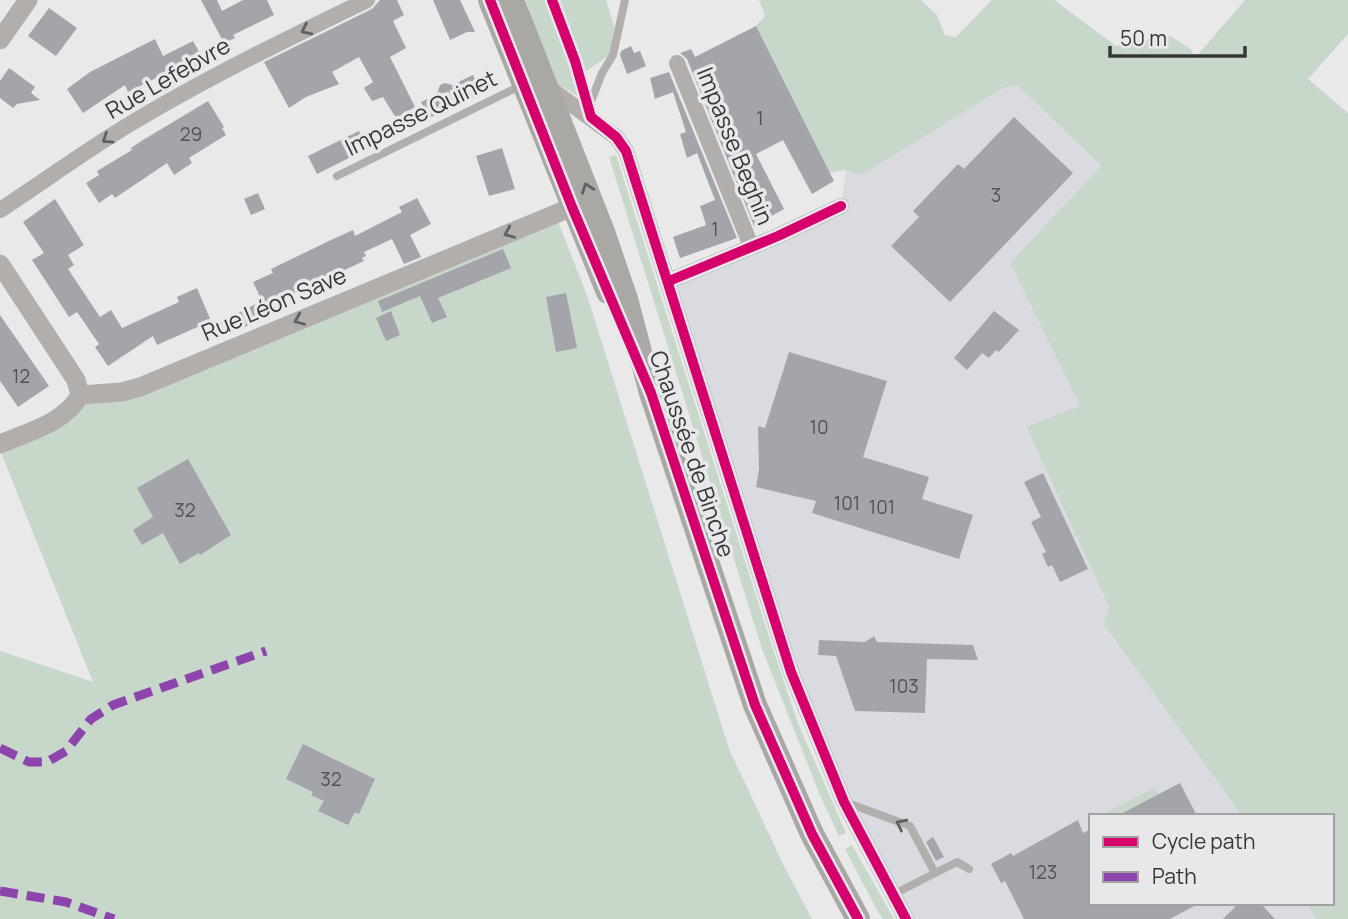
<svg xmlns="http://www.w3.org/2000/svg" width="1348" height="919" viewBox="0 0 1348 919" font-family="Manrope,sans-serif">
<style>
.built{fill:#dadbe1}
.green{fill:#c7d7ca}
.building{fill:#a4a5ab}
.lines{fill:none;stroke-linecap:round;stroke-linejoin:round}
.service{stroke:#b2aeac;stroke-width:8}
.minor{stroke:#b2aeac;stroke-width:16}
.tertiary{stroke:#b2aeac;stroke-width:19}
.primary{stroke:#aaa8a4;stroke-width:24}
.quiet{stroke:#8e44ad;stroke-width:9;stroke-dasharray:18 9;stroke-linecap:butt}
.cycleway-casing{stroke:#e8e8eb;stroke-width:15}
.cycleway{stroke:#d6006c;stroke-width:10}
.oneway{stroke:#626161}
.oneway2{stroke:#5f5f5e}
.labels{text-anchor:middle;stroke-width:7;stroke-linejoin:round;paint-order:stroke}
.number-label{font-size:19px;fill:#525255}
.street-label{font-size:23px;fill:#373738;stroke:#e8e8eb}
</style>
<rect width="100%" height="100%" fill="#e9e9ea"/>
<path class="built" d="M1018 86 1101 167 1010 263 1080 406 1026 428 1109 607 1104 626 1242 816H1091V903H1305L1317 919H906L812 726 669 281 841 206 846 170 862 175 1005 87Z"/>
<path class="green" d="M526 0H546L581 98 552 81Z
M555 0H606L615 29 610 55 583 73Z
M759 0H921L937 15 945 35 956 37 992 0H1054L1116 46 1170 36 1191 49 1194 59 1245 0H1348V34L1308 79 1348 113V919H1317L1305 903H1332V816H1242L1104 625 1109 607 1026 427 1080 406 1010 263 1101 166 1018 86 1005 87 862 175 845 170 828 173 745 38 765 16Z
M616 155 772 646 798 723 846 833 839 836 820 795 762 649 609 157Z
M555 214 587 295 729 749 785 868 812 919H0V651L93 682 0 450 101 395Z
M1155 787 1159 796 1121 816H1100Z
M852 845 894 919H883L877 910 845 849Z"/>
<path class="building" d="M201 0H217L222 11 243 0H267L274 15 233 35 235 38 224 43Z
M380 0H397L404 15 393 21 406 48 390 57 415 107 396 118 383 97 372 101 364 88 373 82 359 57 332 72 339 84 306 97 289 108 264 62 372 9Z
M433 0H460L475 32H467L450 40Z
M49 8 77 28 56 56 28 36Z
M756 26 834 181 812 194 783 140 756 154 784 209 754 226 687 59 680 53 691 49 695 57Z
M155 39 163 56 193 41 207 66 169 85 164 74 128 92 125 85 83 113 67 89 90 72Z
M631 46 634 53 640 51 646 66 627 74 620 55 621 51Z
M9 68 35 87 31 93 40 100 17 104 13 108 0 98V81Z
M669 72 737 238 680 258 673 237 706 225 700 206 715 200 697 153 687 158 680 134 686 132 673 92 655 99 650 78Z
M473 75 482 94 429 118 421 102 437 94 440 85 445 83 452 85Z
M208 101 224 127 222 128 226 135 189 158 192 163 174 175 167 163 115 198 112 194 99 203 86 183 99 175 97 171 132 150 131 148 143 140Z
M1014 117 1073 173 950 302 891 246 919 217 913 211 958 164 964 169Z
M359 131 367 149 317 174 308 156Z
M502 148 515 189 489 196 476 156Z
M258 193 265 209 251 215 244 199Z
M417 198 431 224 410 235 421 257 404 264 392 239 364 252 366 256 362 258 364 261 265 307 253 282 273 273 271 269 331 240 353 230 355 236 402 212 399 207Z
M55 199 84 245 68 255 74 265 68 269 100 317 111 310 122 328 179 302 177 297 197 288 211 321 157 345 153 336 108 366 95 347 99 344 77 312 69 317 32 260 44 253 23 222Z
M503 249 511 268 438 298 447 317 432 323 420 296 382 312 378 301Z
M566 293 577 348 556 352 546 297Z
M256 304 263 319 226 335 220 322Z
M391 311 400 335 386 341 376 318Z
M994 311 1019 330 999 352 996 350 989 358 982 353 967 370 954 358Z
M0 315 49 386 18 407 0 381Z
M789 352 887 381 863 457 929 477 922 499 973 515 959 559 812 513 816 501 756 487 759 469 758 426 765 428Z
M188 459 231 535 200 555 199 553 180 564 163 533 142 545 133 530 153 517 137 488Z
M1043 473 1088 569 1060 582 1052 565 1048 567 1042 554 1046 552 1031 522 1041 517 1024 482Z
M874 636 877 642 973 645 978 660 927 659 925 713 855 711 836 656 818 655 819 640 865 642Z
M303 744 375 779 359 814 355 812 348 825 318 811 324 801 311 795 313 792 286 779Z
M1180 783 1197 816H1117Z
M1078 820 1083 833 1091 829V903H1200L1170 919H1024L1005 881 1001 883 991 864 1011 853 1013 856Z
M933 837 944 857 936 861 926 842Z
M1239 903H1260L1275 919H1223Z"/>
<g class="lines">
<path class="service" d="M592 99 602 73 613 55 625 0
M337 176 522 85
M845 802 910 826 935 873
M892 895 957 862 969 869"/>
<path class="minor" d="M677 63 751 246
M548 87 616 137 626 151 791 672 844 802 906 919
M0 210C43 182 85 151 130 124 206 78 287 39 367 0
M669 281 778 236 841 206"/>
<path class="tertiary" d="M0 40 28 0
M0 264 76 380 80 395
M80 395 122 392 140 387 572 207
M0 444C28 432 65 423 80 395"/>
<path class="primary" d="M490 0 608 292
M512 0 603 232 626 299 651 393 755 705 812 834 858 919"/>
<path class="quiet" d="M0 748 29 762H47L66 751 91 719 113 705 266 651
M0 891 66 902 114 919"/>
<defs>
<path id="cycleway" d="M490 0 572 207 651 393 755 705 812 834 858 919
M552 0 575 61 591 117 616 137 626 151 791 672 844 802 906 919
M669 281 778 236 841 206"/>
</defs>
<use href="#cycleway" class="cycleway-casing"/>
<use href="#cycleway" class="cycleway"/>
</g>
<defs><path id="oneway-chevron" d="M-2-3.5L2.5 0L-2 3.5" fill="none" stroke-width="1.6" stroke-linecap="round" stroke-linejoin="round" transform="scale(1.75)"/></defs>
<g class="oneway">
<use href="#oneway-chevron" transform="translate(306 30) rotate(154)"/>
<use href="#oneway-chevron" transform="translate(107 139) rotate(146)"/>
<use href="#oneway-chevron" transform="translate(509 233) rotate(157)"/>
<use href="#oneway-chevron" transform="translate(299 320) rotate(157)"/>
<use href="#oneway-chevron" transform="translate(901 824) rotate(-154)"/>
</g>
<use class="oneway2" href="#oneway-chevron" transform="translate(587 188) rotate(-110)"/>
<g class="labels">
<g class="number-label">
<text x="760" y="125">1</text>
<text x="191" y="141">29</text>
<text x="996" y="202">3</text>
<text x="715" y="236">1</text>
<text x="21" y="383">12</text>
<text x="819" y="434">10</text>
<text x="847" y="510">101</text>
<text x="882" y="514">101</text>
<text x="185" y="517">32</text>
<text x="904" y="693">103</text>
<text x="331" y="786">32</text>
<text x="1043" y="879">123</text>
</g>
<g class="street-label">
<text transform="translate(168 78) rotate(-30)" y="8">Rue Lefebvre</text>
<text transform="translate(421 113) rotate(-26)" y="8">Impasse Quinet</text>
<text transform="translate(735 146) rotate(68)" y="8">Impasse Beghin</text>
<text transform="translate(274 304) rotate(-23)" y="8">Rue Léon Save</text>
<text transform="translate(692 454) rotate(71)" y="8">Chaussée de Binche</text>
</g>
</g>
<rect x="1089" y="814" width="245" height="91" fill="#e8e8eb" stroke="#a1a1a3" stroke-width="2"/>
<rect x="1103" y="837" width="35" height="10" fill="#d6006c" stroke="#a1a1a3" stroke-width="2"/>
<text x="1152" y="849" font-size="21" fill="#373738">Cycle path</text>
<rect x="1103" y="872" width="35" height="10" fill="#8e44ad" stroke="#a1a1a3" stroke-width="2"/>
<text x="1152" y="884" font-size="21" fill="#373738">Path</text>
<path d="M1110 46v10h135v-10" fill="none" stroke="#373738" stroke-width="3.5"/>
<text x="1120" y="46" font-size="21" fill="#373738" stroke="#e8e8eb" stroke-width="5" paint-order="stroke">50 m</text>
</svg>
